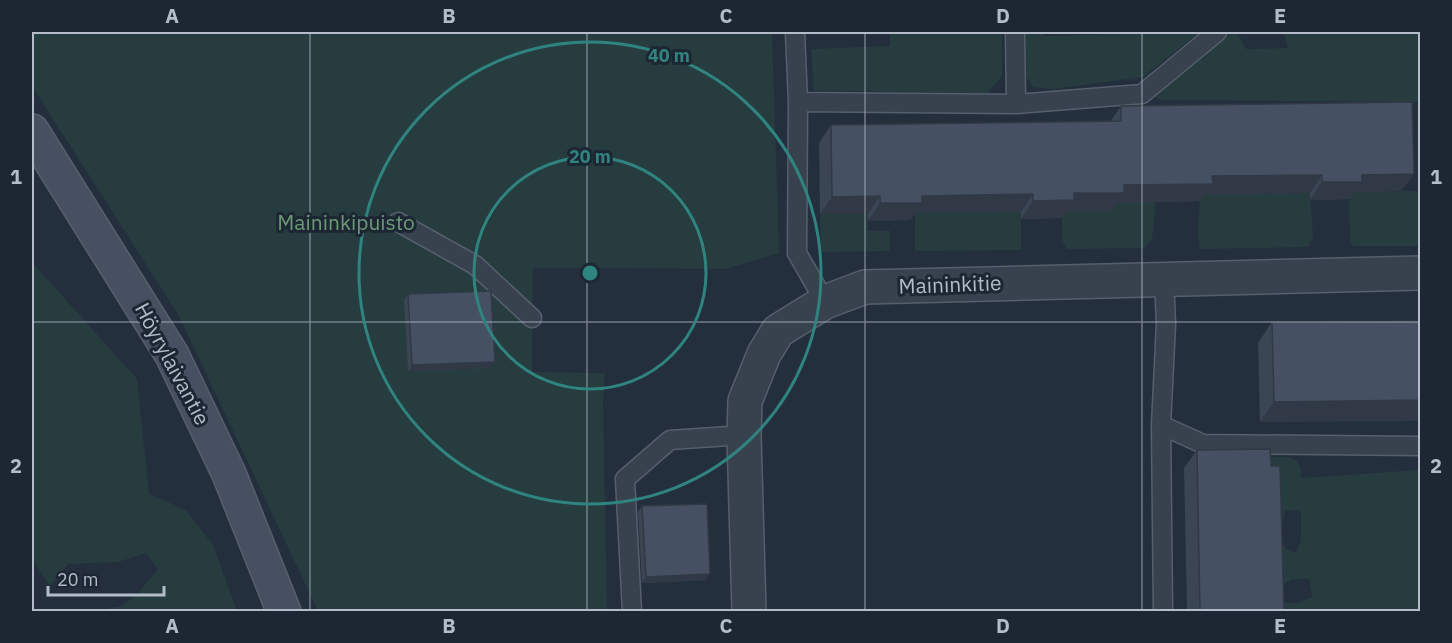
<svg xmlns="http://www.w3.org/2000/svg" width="1452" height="643" viewBox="0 0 1452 643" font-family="'IBM Plex Sans',sans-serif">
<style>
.green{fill:#263c3f;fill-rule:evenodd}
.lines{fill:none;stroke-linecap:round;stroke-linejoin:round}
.lane-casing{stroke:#565f6c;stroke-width:21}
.street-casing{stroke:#565f6c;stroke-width:36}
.secondary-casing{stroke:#565f6c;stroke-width:36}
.lane{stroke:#38414e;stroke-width:18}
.street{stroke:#38414e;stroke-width:33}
.secondary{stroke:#465061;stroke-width:33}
.wall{fill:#3b4654}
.shaded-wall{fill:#303945}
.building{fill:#455162;stroke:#303945;stroke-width:1.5}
.grid{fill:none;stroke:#b4bcc9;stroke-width:1.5;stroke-opacity:0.55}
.ring{fill:none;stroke:#308480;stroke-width:3}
.labels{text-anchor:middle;stroke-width:6;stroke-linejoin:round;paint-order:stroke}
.park-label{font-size:21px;fill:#6b9a76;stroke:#1d2633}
.street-label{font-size:21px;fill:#b4bcc9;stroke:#1d2633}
.centre{fill:#308480;stroke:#1d2633;stroke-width:3}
.ring-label{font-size:18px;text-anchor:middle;font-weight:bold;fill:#308480;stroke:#1d2633;stroke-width:6;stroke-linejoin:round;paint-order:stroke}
.neatline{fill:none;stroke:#b4bcc9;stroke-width:2}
.grid-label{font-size:20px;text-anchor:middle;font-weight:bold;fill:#b4bcc9}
</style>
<rect width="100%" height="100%" fill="#242f3e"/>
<path class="green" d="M32 32H772L779 253 725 269 533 268 532 372 605 373 603 401 607 611H318L179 316 32 86Z
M890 32H1002V76L987 94 814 90 811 49 890 46Z
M1023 32H1043L1044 36 1119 34 1120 32H1200L1143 77 1053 89 1033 87 1025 75Z
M1228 32H1237L1246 49 1288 48 1284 32H1420V102L1162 100 1148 93Z
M1420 191V246H1353L1350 240 1349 192Z
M1310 193 1313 238 1308 247 1200 249 1198 235 1200 194Z
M1112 195H1156L1152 240 1145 248 1067 249 1062 240V211H1111Z
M1021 212V250L915 251V213Z
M820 214H868V231H890V251L821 252Z
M32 262 137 379 149 494 186 510 213 545 237 611H93L122 606 138 593 158 569 146 553 118 562 68 564 50 586 32 559Z
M1257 457H1287L1296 460 1300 467 1301 478 1420 470V611H1271ZM1297 510 1301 513V541L1296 552C1274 553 1283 524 1285 511ZM1292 579H1309L1312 597 1297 603H1275L1273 592Z"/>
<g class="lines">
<defs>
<path id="lane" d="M795 32 798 102 797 253 825 302
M1015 32 1016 104
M798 102 1016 104 1142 94 1217 32
M398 222 475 265 532 318
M1161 425 1203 444 1420 446
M632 612 625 479 670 440 744 435
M1163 612 1161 425 1166 324 1164 279"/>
<path id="street" d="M749 612 744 435 745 401 764 354 778 331 825 302 865 287 1420 273"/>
<path id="secondary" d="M32 131 172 355 229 474 284 612"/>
</defs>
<use href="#lane" class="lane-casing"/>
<use href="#street" class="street-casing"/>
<use href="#secondary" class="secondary-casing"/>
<use href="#lane" class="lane"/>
<use href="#street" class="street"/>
<use href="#secondary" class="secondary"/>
</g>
<path class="wall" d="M1121 106 1414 174 1401 191 1354 192 1350 199 1310 200V193L1205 194 1200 201 1117 203 1112 211H1067L1062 218 1021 219V212L915 213 910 220 868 221V214H820L819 143 831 125 1110 122Z
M408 294 490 368 408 371 404 300Z
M1420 321 1260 422 1258 343 1272 322Z
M1197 450 1284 612H1187L1184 468Z
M642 506 706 580 642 583 638 512Z"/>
<path class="shaded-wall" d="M1414 174 1401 191 1354 192 1350 199 1310 200 1322 182 1362 175Z
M1322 175 1310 193 1205 194 1200 201 1117 203 1112 211H1067L1062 218 1021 219 1033 201 1124 185 1212 176Z
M1033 194 1021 212 915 213 910 220 868 221 880 203 922 196Z
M880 196 868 214H820L832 197Z
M495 362 490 368 408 371 412 365Z
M1420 400V421L1260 422 1274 402Z
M710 574 706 580 642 583 646 577Z"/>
<path class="building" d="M1412 102 1414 174 1362 175V182H1322V175L1212 176 1213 184 1124 185V193H1074V200L1033 201V194L922 196V203H880V196L832 197 831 125 1121 121V106Z
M491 291 495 362 412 365 408 294Z
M1420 321V400L1274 402 1272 322Z
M1270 449 1271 466H1280L1284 612H1200L1197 450Z
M707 504 710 574 646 577 642 506Z"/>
<path class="grid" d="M310 32V612M587 32V612M865 32V612M1142 32V612M32 322H1420"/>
<g class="ring">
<circle cx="590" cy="273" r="116"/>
<circle cx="590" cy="273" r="231"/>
</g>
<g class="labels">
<g class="park-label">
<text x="346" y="230">Maininkipuisto</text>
</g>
<g class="street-label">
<text transform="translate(950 285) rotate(-2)" y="7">Maininkitie</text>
<text transform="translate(172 364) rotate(62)" y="7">Höyrylaivantie</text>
</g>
</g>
<circle cx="590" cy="273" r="9" class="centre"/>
<g class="ring-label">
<text x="669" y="62">40 m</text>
<text x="590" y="163">20 m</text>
</g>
<rect width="1452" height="643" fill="none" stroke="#1d2633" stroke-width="66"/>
<path d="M48 586v9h116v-9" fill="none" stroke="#b4bcc9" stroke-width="3"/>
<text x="57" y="586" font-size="18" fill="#b4bcc9" stroke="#1d2633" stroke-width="4.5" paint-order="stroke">20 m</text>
<rect x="33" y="33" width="1386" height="577" class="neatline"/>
<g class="grid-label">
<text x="172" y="23">A</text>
<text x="449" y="23">B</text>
<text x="726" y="23">C</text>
<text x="1003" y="23">D</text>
<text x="1280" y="23">E</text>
<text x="16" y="184">1</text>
<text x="1436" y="184">1</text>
<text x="16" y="473">2</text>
<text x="1436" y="473">2</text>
<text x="172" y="633">A</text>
<text x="449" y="633">B</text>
<text x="726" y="633">C</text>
<text x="1003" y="633">D</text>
<text x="1280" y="633">E</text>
</g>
</svg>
